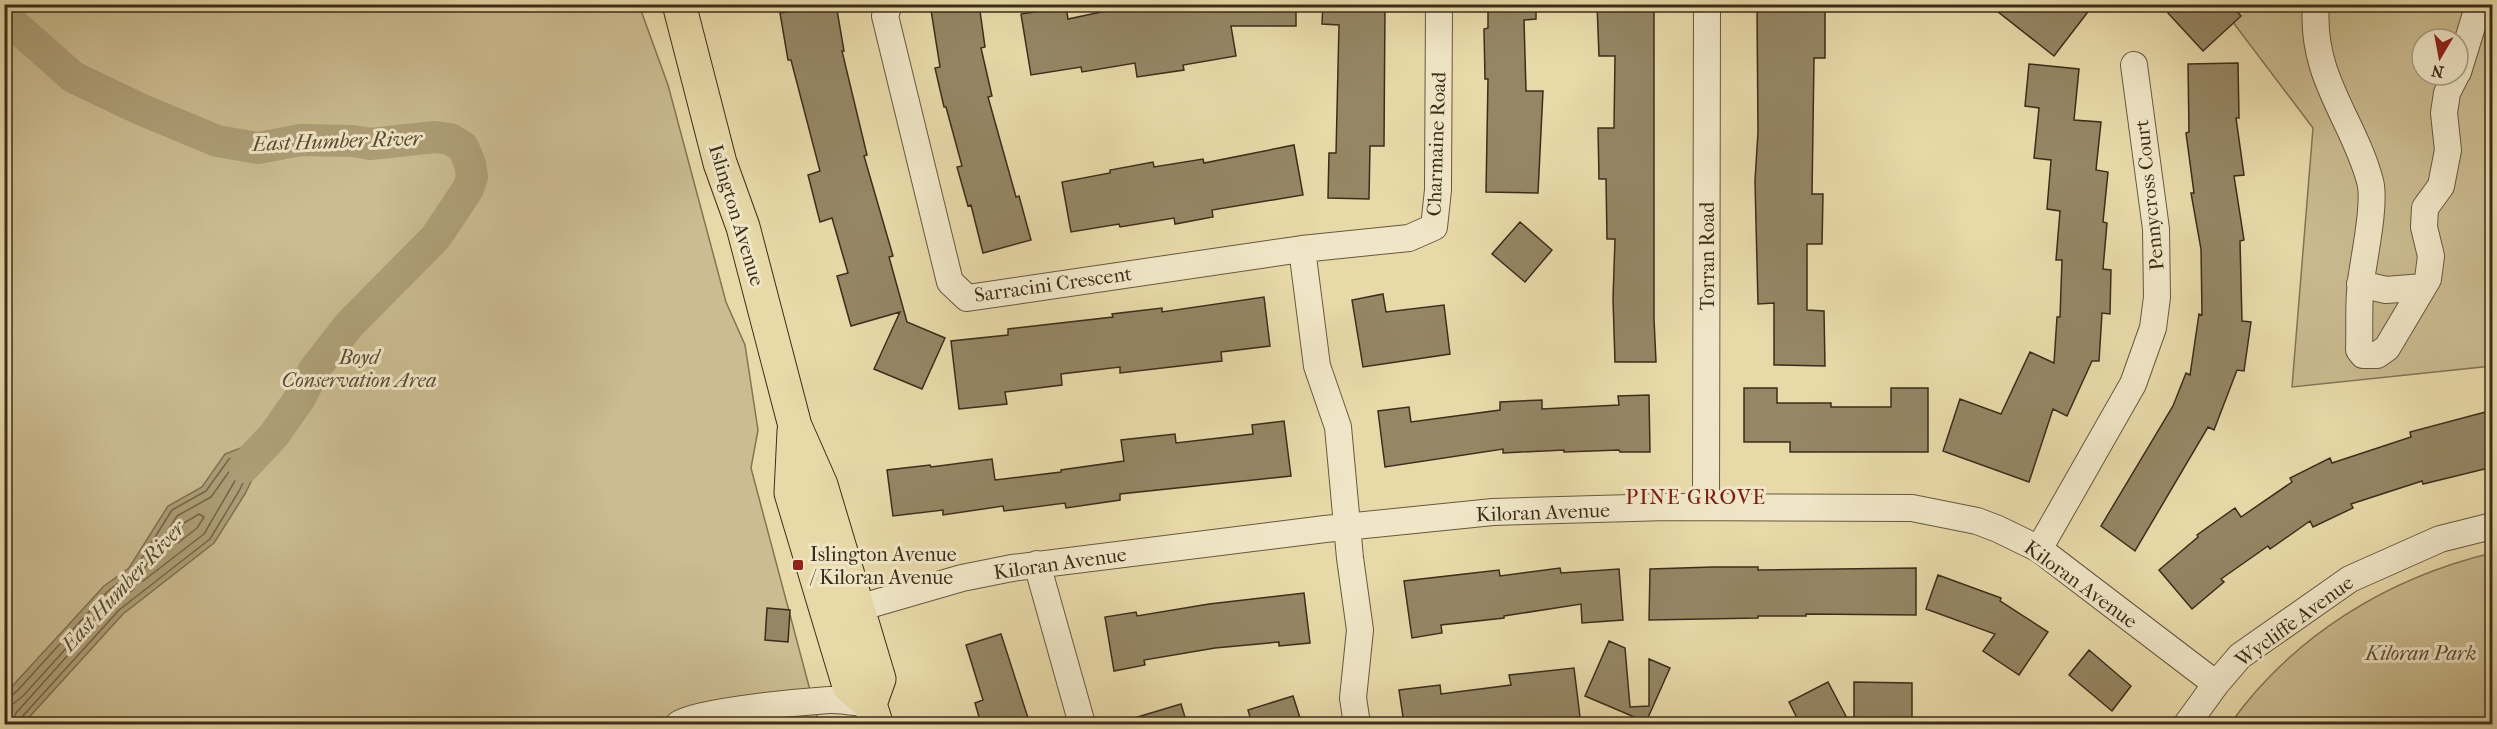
<svg xmlns="http://www.w3.org/2000/svg" width="2497" height="729" viewBox="0 0 2497 729" font-family="'IM FELL French Canon',serif">
<style>
.green{fill:#cbbc91;stroke:#847456;stroke-width:1.5;fill-rule:evenodd}
.water{fill:#ae9f78;stroke:#807152;stroke-width:1.5}
.lines{fill:none;stroke-linecap:round;stroke-linejoin:round}
.shore{stroke:#756649;stroke-width:1.5}
.river{stroke:#ae9f78;stroke-width:32}
.building{fill:#958664;stroke:#3c2d1a;stroke-width:1.5}
.minor-casing{stroke:#67583e;stroke-width:28}
.major-casing{stroke:#3c2d1a;stroke-width:35}
.minor{stroke:#f0e6c7;stroke-width:26}
.major{stroke:#e8d9a9;stroke-width:33}
.poi-dot{fill:#8f2418;stroke:#f0e6c7;stroke-width:2}
.labels{text-anchor:middle;stroke-width:6;stroke-linejoin:round;paint-order:stroke}
.street-label{font-size:20px;fill:#3c2d1a;stroke:#f0e6c7}
.park-label{font-size:20px;font-style:italic;fill:#594a32;stroke:#f0e6c7}
.poi-label{font-size:20px;fill:#3c2d1a;stroke:#f0e6c7;text-anchor:start}
.water-label{font-size:21px;font-style:italic;fill:#584a32;stroke:#f0e6c7}
.neighbourhood-label{font-size:21px;letter-spacing:1.5px;fill:#7a1f14;stroke:#f0e6c7}
</style>
<rect width="100%" height="100%" fill="#e8d9a9"/>
<filter id="stains"><feTurbulence type="fractalNoise" baseFrequency=".00333" numOctaves="4"/><feColorMatrix values="0 0 0 0 .2 0 0 0 0 .09 0 0 0 0 .02 0 0 0 .5 -.17"/></filter>
<radialGradient id="worn" r=".72"><stop offset=".6" stop-color="#630" stop-opacity="0"/><stop offset="1" stop-color="#630" stop-opacity=".3"/></radialGradient>
<path class="green" d="M4 5H639L668 85 726 302 745 345 758 430 751 468 819 724H5Z
M2220 5H2492V366L2292 387 2313 128ZM2422 39H2458V75H2422Z
M2492 553V724H2230C2293 636 2387 578 2492 553Z"/>
<path class="water" d="M274 435 245 494 214 543 123 614 23 724H5V694L104 586 129 568 168 506 202 487 225 454Z"/>
<g class="lines">
<path class="shore" d="M239 463 242 464 243 467 204 534 143 581H139V577L177 516 211 497 233 466Z
M199 514 204 517 197 528 178 543 175 542 174 539 184 523Z
M130 584 134 585V589L113 605 110 604 109 601Z
M4 698 10 697 18 690 108 591 133 572 172 510 206 491 229 459 255 449 258 450V453L239 491 210 539 119 610 21 718 19 724
M4 706 13 704 23 696 99 612H103V616L16 713 12 724"/>
<path class="river" d="M4 12 12 23 73 77 140 109 217 141 258 148 301 140 353 141 370 144 435 137 450 139 463 147 470 164 472 177 468 189 436 237 349 325 314 370 300 398 274 435 244 467"/>
</g>
<path class="building" d="M828 4H836L844 51H842L867 155 864 156 893 256 889 257 907 322 945 338 922 389 874 369 900 312 851 326 837 276 848 273 832 218 820 222 808 175 820 171 791 60H788L780 13Z
M966 4H979L985 47 981 48 992 96 988 97 1016 197 1019 196 1031 240 983 253 971 205 968 206 957 167 962 166 946 107H944L935 68 940 67 931 10Z
M1139 4H1296V26H1231L1236 56 1183 65 1184 70 1137 77 1135 63 1082 72 1081 67 1031 75 1021 14 1066 7 1068 19Z
M1323 4H1385L1384 146H1370L1369 199 1328 198 1329 153H1336L1339 25 1322 24Z
M1488 4H1536V19L1524 20 1526 91H1543L1538 193 1486 192 1488 79H1485L1484 29 1488 28Z
M1597 4H1654V319L1656 362H1615L1613 299 1615 239H1607L1606 179H1599L1598 128H1614L1615 56H1599Z
M1988 4H2094L2054 56Z
M2177 4H2230L2241 16 2203 51 2168 13Z
M1757 10H1825V58H1814L1812 194H1823L1822 244H1807V310L1824 311 1825 366 1774 365V303L1758 304 1755 181 1758 132Z
M2238 63 2239 118H2236L2244 175 2234 176 2244 240 2240 241 2242 321 2251 322 2244 371 2237 370 2214 430 2208 427 2135 551 2101 526 2173 406 2186 373 2190 375 2199 314 2202 315 2201 249 2191 193H2194L2186 133 2189 132 2188 64Z
M2029 64 2079 69 2074 120 2101 122 2096 170 2108 172 2103 222 2107 223 2103 269 2111 270 2110 314 2102 313 2099 361H2092L2067 416 2053 409 2029 482 1943 451 1960 399 2001 414 2030 352 2054 363 2057 317H2060L2062 260H2056L2060 211 2047 209 2051 160 2034 158 2039 108 2025 106Z
M1294 145 1303 195 1212 210 1213 217 1175 224 1174 218 1120 227 1119 224 1071 232 1062 182 1110 173V170L1153 162 1154 167 1203 159 1204 163Z
M1520 222 1552 250 1525 282 1492 254Z
M1383 294 1386 312 1444 305 1450 354 1363 367 1352 300Z
M1264 297 1270 346 1221 352 1222 361 1120 373V367L1061 374 1062 385 1005 392 1007 404 959 409 951 341 1008 335V329L1113 317 1112 314 1162 308V312Z
M1744 388H1777V403H1831V407H1891V388H1928V452H1790V442H1744Z
M1649 395 1650 452H1620L1619 450 1564 452V450L1503 453V449L1385 467 1378 411 1409 407 1411 422 1500 410V402L1542 400V409L1619 405 1618 396Z
M2493 410V467L2423 484 2422 481 2351 504 2353 508 2313 527 2310 521 2270 549 2268 546 2221 579 2224 582 2192 609 2159 570 2198 537 2197 535 2235 508 2241 517 2292 482 2290 478 2330 458 2332 463 2411 437 2410 432Z
M1284 421 1291 476 1120 494V500L1066 508 1065 503 1004 511 1003 506 943 515V510L893 516 887 470 930 465 931 467 992 459 995 480 1061 472V470L1124 461 1121 440 1175 434 1176 443 1253 434 1252 425Z
M1713 567H1758V570L1916 568V615L1806 614V616H1758V618L1649 620 1650 569Z
M1560 568 1561 573 1619 569 1623 620 1582 623 1581 604 1504 616V618L1441 625 1442 633 1412 638 1404 581 1499 570 1500 576Z
M1938 575 2001 598 2000 601 2048 632 2019 675 1983 651 1995 634 1926 609Z
M1304 593 1310 643 1279 646V642L1215 648 1144 660 1145 665 1114 671 1105 617 1136 612 1137 616 1209 604Z
M767 608 790 610 788 642 765 640Z
M1001 634 1019 690 1030 724H981L975 703 983 700 966 645Z
M1609 641 1625 648 1630 707 1649 706V659L1670 668 1646 722 1585 696Z
M2089 650 2131 686 2112 711 2069 675Z
M1574 668 1580 717 1515 724H1404L1399 690 1440 685 1441 694 1511 685 1509 675Z
M1828 682 1850 724H1800L1789 702Z
M1854 682 1912 683V724H1854Z
M1293 696 1302 724H1252L1248 710Z
M1181 704 1187 724H1125L1124 721Z"/>
<g class="lines">
<defs>
<path id="minor" d="M889 4 885 16 950 282 967 298 1302 249
M2316 4C2310 77 2353 118 2370 181 2376 203 2364 257 2361 281 2358 304 2360 327 2359 350L2363 355H2377L2387 348 2428 279 2431 256 2424 227 2425 208 2441 186 2448 150 2444 113 2447 93 2456 75
M2458 72 2479 4
M2360 284 2386 290 2423 287
M1706 507 1707 4
M2039 549 2133 384 2153 328 2157 297 2156 229 2134 65
M1037 564 1082 724
M841 613 962 578 1012 568 1325 529 1493 512 1668 507 1912 508 1977 521 1998 529 2039 549 2216 684
M679 724C699 711 800 702 829 700 842 699 857 703 870 704
M1357 724 1353 698 1360 630 1350 558 1338 427 1317 366 1302 249 1409 238 1434 227 1438 190 1439 4
M2187 724 2216 684 2240 656 2350 579 2440 539 2492 526"/>
<path id="major" d="M679 4 720 163 743 227 795 426 821 485 879 679 870 704
M794 431 791 493 849 686 870 704 876 723"/>
</defs>
<use href="#minor" class="minor-casing"/>
<use href="#major" class="major-casing"/>
<use href="#minor" class="minor"/>
<use href="#major" class="major"/>
</g>
<rect class="poi-dot" x="792" y="559" width="12" height="12" rx="3"/>
<g class="labels">
<g class="street-label">
<text transform="translate(1436 144) rotate(-88)" y="7">Charmaine Road</text>
<text transform="translate(2149 195) rotate(-96)" y="7">Pennycross Court</text>
<text transform="translate(737 215) rotate(73)" y="7">Islington Avenue</text>
<text transform="translate(1707 256) rotate(-90)" y="7">Torran Road</text>
<text transform="translate(1053 284) rotate(-8)" y="7">Sarracini Crescent</text>
<text transform="translate(1543 512) rotate(-2)" y="7">Kiloran Avenue</text>
<text transform="translate(1060 563) rotate(-8)" y="7">Kiloran Avenue</text>
<text transform="translate(2081 584) rotate(36)" y="7">Kiloran Avenue</text>
<text transform="translate(2294 621) rotate(-36)" y="7">Wycliffe Avenue</text>
</g>
<g class="park-label">
<text x="359" y="364">Boyd<tspan x="359" dy="23">Conservation Area</tspan></text>
<text x="2421" y="660">Kiloran Park</text>
</g>
<g class="poi-label">
<text x="810" y="561">Islington Avenue<tspan x="810" dy="23">/ Kiloran Avenue</tspan></text>
</g>
<g class="water-label">
<text transform="translate(337 141) rotate(-2)" y="7">East Humber River</text>
<text transform="translate(123 586) rotate(-47)" y="7">East Humber River</text>
</g>
<g class="neighbourhood-label">
<text x="1696" y="504">PINE GROVE</text>
</g>
</g>
<rect width="2497" height="729" fill="none" stroke="#e8d9a9" stroke-width="24"/>
<rect x="6" y="6" width="2485" height="717" fill="none" stroke="#3c2d1a" stroke-width="3"/>
<rect x="12" y="12" width="2473" height="705" fill="none" stroke="#3c2d1a" stroke-width="1.5"/>
<g transform="translate(2440 57) rotate(190)"><circle r="28" fill="#f0e6c7" stroke="#a89c82" stroke-width="1.5"/>
<path d="M0-4.5L10 22L0 15L-10 22Z" fill="#8f2418"/>
<text y="-9" font-size="16" font-weight="bold" text-anchor="middle" fill="#3c2d1a">N</text>
</g>
<rect width="100%" height="100%" filter="url(#stains)"/>
<rect width="100%" height="100%" fill="url(#worn)"/>
</svg>
